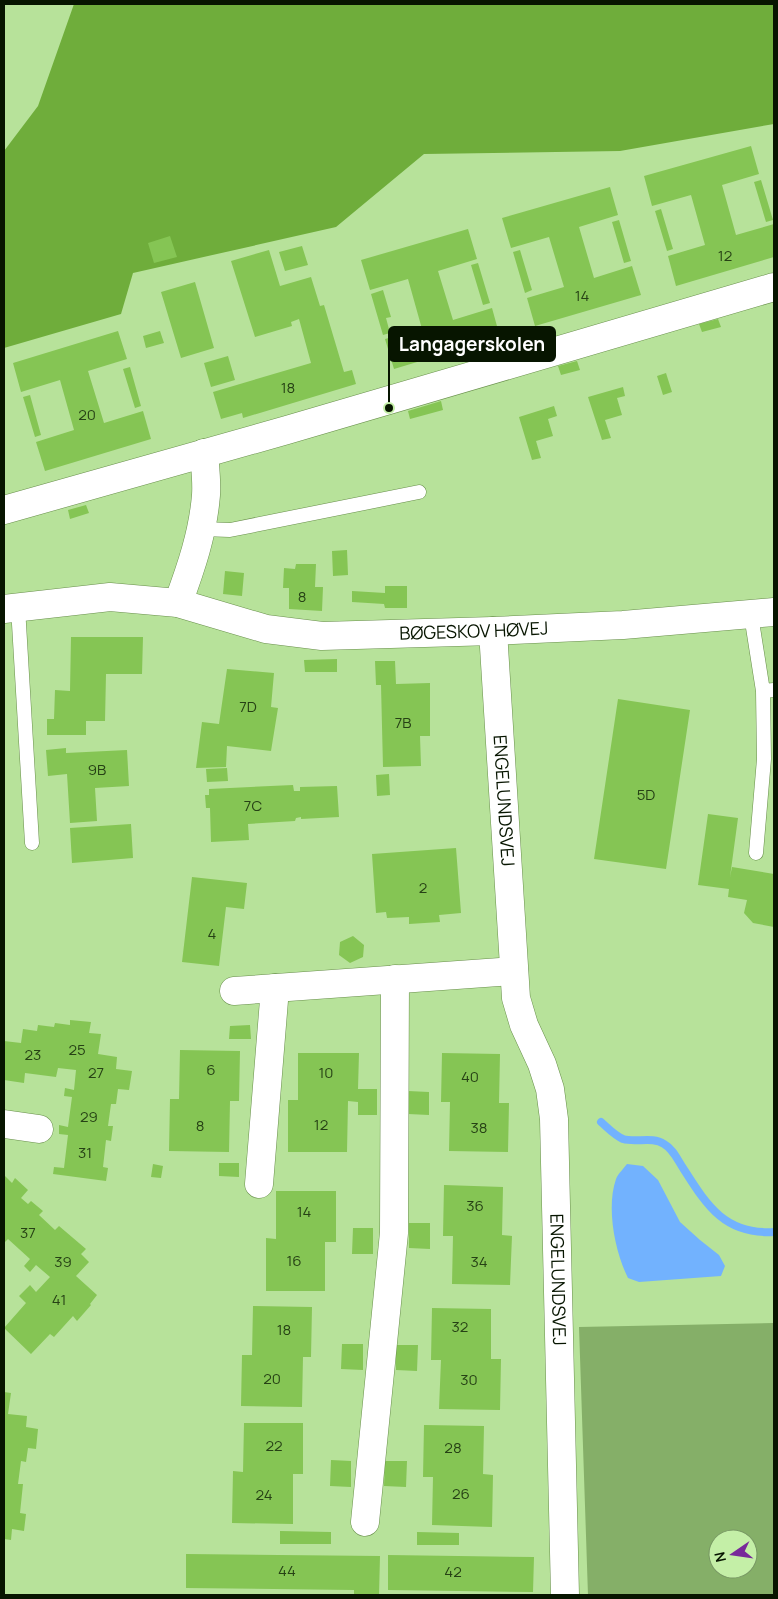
<svg xmlns="http://www.w3.org/2000/svg" width="778" height="1599" viewBox="0 0 778 1599" font-family="Manrope,sans-serif">
<style>
.green{fill:#85af68;fill-rule:evenodd}
.forest{fill:#6fad3b}
.water{fill:#72b2fe}
.lines{fill:none;stroke-linecap:round;stroke-linejoin:round}
.stream{stroke:#72b2fe;stroke-width:8}
.building{fill:#85c554}
.service-casing{stroke:#688f4b;stroke-width:15}
.minor-casing{stroke:#688f4b;stroke-width:29}
.service{stroke:#fff;stroke-width:14}
.minor{stroke:#fff;stroke-width:28}
.labels{text-anchor:middle;stroke-width:4;stroke-linejoin:round;paint-order:stroke}
.number-label{font-size:15px;fill:#264115}
.street-label{font-size:18px;fill:#071500;stroke:#c4efa7}
.leader{fill:none;stroke:#071500;stroke-width:2}
.callout-dot{fill:#071500;stroke:#c4efa7;stroke-width:2}
.callout{fill:#071500;stroke:#071500;stroke-width:2}
.callout-label{font-size:19px;text-anchor:middle;font-weight:bold;fill:#fff}
</style>
<rect width="100%" height="100%" fill="#b7e29a"/>
<path class="green" d="M774 1323V1595H588L579 1327ZM718 1539H748V1569H718Z"/>
<path class="forest" d="M74 4H774V124L620 151 424 154 336 227 133 273 121 314 4 348V151L38 106Z"/>
<path class="water" d="M627 1164 643 1166 658 1180 680 1222 700 1240 719 1255 725 1266 721 1276 639 1282 628 1278C615 1252 606 1208 616 1179 618 1174 624 1168 627 1164Z"/>
<g class="lines">
<path class="stream" d="M601 1122C608 1128 614 1135 623 1139 636 1143 652 1136 664 1144 673 1149 677 1159 683 1168 706 1204 724 1235 774 1232"/>
</g>
<path class="building" d="M751 146 759 174 722 185 736 235 774 224V257L676 286 668 256 705 245 691 195 652 206 644 176Z
M761 180 773 220 766 222 754 182Z
M610 187 618 215 579 227 594 278 632 266 641 295 535 326 527 298 564 287 549 237 511 248 502 218Z
M661 209 673 249 667 251 655 211Z
M619 220 631 261 624 263 612 222Z
M468 229 477 259 438 271 453 320 492 308 500 337 394 369 385 339 422 329 408 279 370 290 361 260Z
M170 236 177 257 154 263 148 243Z
M302 246 308 265 285 271 279 252Z
M269 250 280 286 311 277 320 306 324 305 344 372 352 370 356 384 243 418 242 413 221 419 213 392 311 363 299 319 291 322 292 326 255 337 231 261Z
M520 250 532 290 525 293 513 252Z
M478 263 490 303 483 305 471 265Z
M195 282 214 348 181 358 161 292Z
M383 290 391 317 386 318 390 333 383 335 371 294Z
M718 319 721 327 702 332 699 324Z
M118 331 127 359 88 371 104 423 143 411 151 439 45 471 36 442 74 430 60 380 21 392 13 363Z
M160 331 164 343 146 348 143 336Z
M228 356 235 380 211 387 204 363Z
M577 361 580 370 561 375 558 366Z
M130 367 141 406 135 408 123 369Z
M666 373 672 392 663 395 657 376Z
M623 387 625 396 617 398 622 415 605 420 611 438 602 440 588 397Z
M30 395 41 435 35 437 23 397Z
M441 401 443 410 410 419 408 411Z
M554 406 557 416 548 419 553 436 536 441 541 458 532 460 519 417Z
M86 505 89 513 70 519 68 510Z
M347 550 348 575 333 576 332 551Z
M296 564H316L315 587H323L322 611 289 609V588H283L284 568 295 569Z
M225 571 244 573 242 596 223 594Z
M385 586H407V608H385L384 604 352 602V591L385 593Z
M71 637H143L142 674H106L105 721H86V735H47V719H54L55 690 70 691Z
M337 659V672H305L304 660Z
M375 661H395L396 684 430 683V736H420L421 766 383 767 381 685H376Z
M227 669 274 673 271 707 278 708 271 751 227 746 226 767 196 768 202 722 219 724Z
M618 699 690 710 666 869 594 859Z
M66 748V753L127 750 129 786 95 788 97 821 70 823 67 774 48 776 46 750Z
M227 768 228 781 207 782 206 769Z
M389 774 390 795 377 796 376 775Z
M293 785 294 791H300V787L337 786 339 817 301 819V817L296 818 295 821 248 824 249 840 211 842 210 808H206L205 795H209V789Z
M708 814 738 818 730 877 732 867 774 874V927L753 923 744 913 747 900 728 897 729 889 698 885Z
M131 824 133 858 72 863 70 828Z
M456 848 461 913 439 915 440 922 409 924V917L387 918 386 912 376 913 372 854Z
M192 877 247 883 244 909 226 907 219 966 182 962Z
M353 936 364 945 363 957 350 963 339 955 340 942Z
M70 1020 91 1022 89 1033 101 1034 98 1054 117 1057 116 1069 132 1071 129 1090 118 1089 116 1104H111L108 1126H113L111 1141 106 1140 103 1167 108 1168 106 1181 53 1174 54 1167 64 1168 68 1135 59 1134V1125L68 1127 72 1097 64 1096 65 1088 74 1090 76 1070 58 1068 56 1077 25 1073 24 1083 4 1080V1041L21 1043 23 1029 37 1031 38 1025 54 1027 55 1023 70 1025Z
M250 1025 251 1039H229L230 1026Z
M180 1050 240 1051 239 1101H230L229 1152 169 1151 170 1099H179Z
M298 1053H359L358 1089H377V1115H358V1102L348 1101 347 1152H288V1100H298Z
M442 1053 500 1054 499 1103H509L508 1152 449 1151 450 1102H441Z
M408 1091 429 1092V1115L408 1114Z
M219 1163H239V1177L219 1176Z
M153 1164 163 1166 161 1178 151 1177Z
M4 1175 12 1183 15 1178 28 1190 21 1198 28 1204 31 1201 43 1211 39 1215 55 1230 59 1226 86 1249 81 1254 89 1262 76 1276 97 1295 90 1304 91 1305 77 1321 73 1316 54 1337 50 1334 31 1354 4 1328 26 1303 19 1296 30 1285 36 1292 50 1277 36 1265 30 1272 24 1266 30 1259 8 1239 4 1243Z
M444 1185 503 1187 502 1235 512 1236 510 1285 452 1284 453 1236H443Z
M276 1191H336V1242H325V1291H266V1238L276 1239Z
M409 1223H430V1249L409 1248Z
M353 1228H373V1254H352Z
M253 1306 312 1307 311 1357H303L302 1407 241 1406 242 1355H252Z
M432 1308 491 1309V1359H501L500 1410 439 1409 441 1360H431Z
M342 1344H363V1370L341 1369Z
M396 1345H418L417 1371 396 1370Z
M4 1392 11 1393 8 1414 27 1416 26 1427 38 1429 36 1449 28 1448 26 1462 21 1461 18 1484H23L20 1513 26 1514 24 1531 12 1529 11 1540 4 1539Z
M244 1423H303V1474H293V1524L232 1523 233 1471 243 1472Z
M424 1425 484 1426 483 1474 493 1475 492 1527 432 1525 433 1477H423Z
M331 1460 351 1461V1487L330 1486Z
M385 1461H407L406 1487 384 1486Z
M280 1531 331 1532V1544H280Z
M417 1532 459 1533V1545H417Z
M186 1554 380 1556 379 1595H354V1590L186 1588Z
M388 1555 534 1557 533 1592 388 1590Z"/>
<g class="lines">
<defs>
<path id="service" d="M202 529 230 530 419 492
M18 607 32 843
M751 615 763 691 774 690
M756 853 764 759 763 691"/>
<g id="minor">
<path d="M4 510 287 430 774 287"/>
<path d="M178 603C191 568 203 533 206 495 207 481 205 466 204 453"/>
<path id="s1" d="M4 609 110 597 178 603 266 629 322 636 493 631 623 625 774 612"/>
<path id="s2" d="M493 631 516 998 524 1025 542 1064 550 1089 554 1119 565 1595"/>
<path d="M234 991 514 971"/>
<path d="M4 1124 39 1129"/>
<path d="M259 1184 275 988"/>
<path d="M365 1522 394 1233 395 979"/>
</g>
</defs>
<use href="#service" class="service-casing"/>
<use href="#minor" class="minor-casing"/>
<use href="#service" class="service"/>
<use href="#minor" class="minor"/>
</g>
<g class="labels">
<g class="number-label">
<text x="725" y="261">12</text>
<text x="582" y="301">14</text>
<text x="288" y="393">18</text>
<text x="87" y="420">20</text>
<text x="302" y="602">8</text>
<text x="248" y="712">7D</text>
<text x="403" y="728">7B</text>
<text x="97" y="775">9B</text>
<text x="646" y="800">5D</text>
<text x="253" y="811">7C</text>
<text x="423" y="893">2</text>
<text x="212" y="939">4</text>
<text x="77" y="1055">25</text>
<text x="33" y="1060">23</text>
<text x="211" y="1075">6</text>
<text x="96" y="1078">27</text>
<text x="326" y="1078">10</text>
<text x="470" y="1082">40</text>
<text x="89" y="1122">29</text>
<text x="321" y="1130">12</text>
<text x="200" y="1131">8</text>
<text x="479" y="1133">38</text>
<text x="85" y="1158">31</text>
<text x="475" y="1211">36</text>
<text x="304" y="1217">14</text>
<text x="28" y="1238">37</text>
<text x="294" y="1266">16</text>
<text x="63" y="1267">39</text>
<text x="479" y="1267">34</text>
<text x="59" y="1305">41</text>
<text x="460" y="1332">32</text>
<text x="284" y="1335">18</text>
<text x="272" y="1384">20</text>
<text x="469" y="1385">30</text>
<text x="274" y="1451">22</text>
<text x="453" y="1453">28</text>
<text x="461" y="1499">26</text>
<text x="264" y="1500">24</text>
<text x="287" y="1576">44</text>
<text x="453" y="1577">42</text>
</g>
<g class="street-label">
<text dy="6" stroke="none"><textPath href="#s1" startOffset="475">BØGESKOV HØVEJ</textPath></text>
<text dy="6" stroke="none"><textPath href="#s2" startOffset="170">ENGELUNDSVEJ</textPath></text>
<text dy="6" stroke="none"><textPath href="#s2" startOffset="656">ENGELUNDSVEJ</textPath></text>
</g>
</g>
<path class="leader" d="M389 408L389 344"/>
<circle class="callout-dot" cx="389" cy="408" r="5"/>
<rect class="callout" x="389" y="327" width="166" height="34" rx="5"/>
<g class="callout-label">
<text x="472" y="351">Langagerskolen</text>
</g>
<rect width="778" height="1599" fill="none" stroke="#071500" stroke-width="10"/>
<g transform="translate(733 1554) rotate(257)"><circle r="24" fill="#c4efa7" stroke="#789864"/>
<path d="M0-4L9 19L0 12L-9 19Z" fill="#78299a"/>
<text y="-8" font-size="14" font-weight="bold" text-anchor="middle" fill="#071500">N</text>
</g>
</svg>
